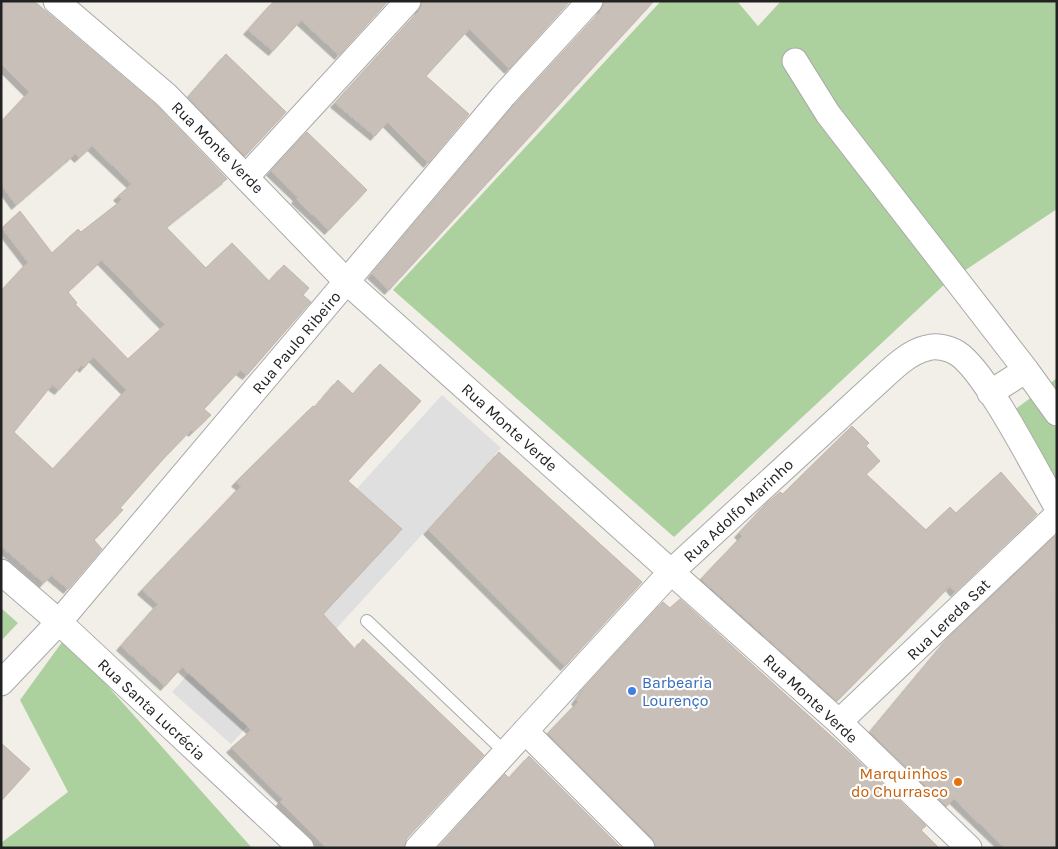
<svg xmlns="http://www.w3.org/2000/svg" width="1058" height="849" viewBox="0 0 1058 849" font-family="Karla,sans-serif">
<style>
.residential{fill:#e0dfdf}
.forest{fill:#add19e}
.building{fill:#c7bfb8;stroke:#c4b6ab;fill-rule:evenodd;filter:url(#shadow)}
.lines{fill:none;stroke-linecap:round;stroke-linejoin:round}
.service-casing{stroke:#a9a9a9;stroke-width:14}
.minor-casing{stroke:#a9a9a9;stroke-width:27}
.service{stroke:#fff;stroke-width:12}
.minor{stroke:#fff;stroke-width:25}
.shop-dot{fill:#3f7fe0;stroke:#fff;stroke-width:2}
.food-dot{fill:#e8710a;stroke:#fff;stroke-width:2}
.labels{text-anchor:middle;stroke-width:4.5;stroke-linejoin:round;paint-order:stroke}
.street-label{font-size:16px;fill:#222;stroke:#fff}
.shop-label{font-size:16px;fill:#366cbe;stroke:#fff;text-anchor:start}
.food-label{font-size:16px;fill:#c56008;stroke:#fff;text-anchor:end}
</style>
<defs>
<filter id="shadow"><feDropShadow dx="-4.5" dy="4.5" stdDeviation="0" flood-color="#0004"/></filter>
</defs>
<rect width="100%" height="100%" fill="#f2efe9"/>
<path class="residential" d="M442 395 501 448 231 744 172 692Z"/>
<path class="forest" d="M661 1H737L758 26 781 1H1057V209L946 283 674 537 393 290Z
M1057 378V491L1005 417Z
M1 608 18 623 1 641Z
M65 638 252 848H1V843L68 792 20 700Z"/>
<path class="building" d="M1 1H34L156 105 227 179 166 227 206 268 232 243 269 281 284 265 309 288 303 295 311 302 307 306 247 375 240 370 204 409 211 415 193 432 191 430 165 457 120 508 123 510 94 540 102 549 68 589 51 575 44 583 1 546V291L28 262 2 228 20 211 52 253 78 229 81 232 122 200 118 196 132 184 92 146 79 158 75 154 16 205 1 184V122L29 92 1 64ZM102 260 165 325 128 359 75 304 77 303 68 292ZM93 357 126 390 53 469 14 432 52 385 59 390 81 365 84 368Z
M274 1H388L339 55 301 20 273 51 248 30Z
M422 1H570L509 69 469 29 426 76 469 114 428 163 387 122 375 136 335 103 419 11Z
M604 1H654L389 290 372 274 515 104 601 11Z
M226 54 286 112 245 156 188 97Z
M307 132 367 190 329 230 296 199 298 197 271 171Z
M380 364 421 401 348 481 402 529 323 614 355 649 363 639 484 755 407 838 404 848H326L280 802 283 799 231 748 252 730 182 667 165 686 121 646 158 604 142 590 241 486 236 482 313 406 315 407 338 380 353 394Z
M852 426 869 443 866 446 880 461 866 474 926 530 950 507 956 513 1001 472 1037 514 955 592 950 586 837 701 701 579 742 536 739 533 766 504 780 492 783 494Z
M499 452 642 582 565 666 428 530Z
M1055 536 1057 848H1005L954 799 946 806 870 732 948 638Z
M680 599 851 754 926 826 921 830 939 848H656L652 838 548 733 578 702 576 700 585 687 663 602 670 608Z
M1 743 30 769 1 801Z
M529 756 621 848H438L505 774 509 778Z"/>
<g class="lines">
<defs>
<path id="service" d="M367 621 505 752"/>
<path id="minor" d="M56 1 166 95 347 282 839 722 969 848
M795 61 828 114 1026 370 1057 413
M247 176 408 1
M990 393 1026 370
M1 572 59 622 301 848
M1 683 59 622 504 95 590 1
M839 722 1057 515
M525 731 642 848
M418 848 672 571 880 380C893 368 909 352 927 348 936 345 949 348 957 353 986 371 1037 473 1057 507"/>
</defs>
<use href="#service" class="service-casing"/>
<use href="#minor" class="minor-casing"/>
<use href="#service" class="service"/>
<use href="#minor" class="minor"/>
</g>
<circle class="shop-dot" cx="632" cy="691" r="5"/>
<circle class="food-dot" cx="958" cy="782" r="5"/>
<g class="labels">
<g class="street-label">
<text transform="translate(218 147) rotate(45)" y="6">Rua Monte Verde</text>
<text transform="translate(296 342) rotate(-50)" y="6">Rua Paulo Ribeiro</text>
<text transform="translate(510 427) rotate(42)" y="6">Rua Monte Verde</text>
<text transform="translate(738 510) rotate(-43)" y="6">Rua Adolfo Marinho</text>
<text transform="translate(948 619) rotate(-44)" y="6">Rua Lereda Sat</text>
<text transform="translate(811 698) rotate(43)" y="6">Rua Monte Verde</text>
<text transform="translate(152 709) rotate(43)" y="6">Rua Santa Lucrécia</text>
</g>
<g class="shop-label">
<text x="642" y="688">Barbearia<tspan x="642" dy="18">Lourenço</tspan></text>
</g>
<g class="food-label">
<text x="948" y="779">Marquinhos<tspan x="948" dy="18">do Churrasco</tspan></text>
</g>
</g>
<rect width="1058" height="849" fill="none" stroke="#222222" stroke-width="5"/>
</svg>
